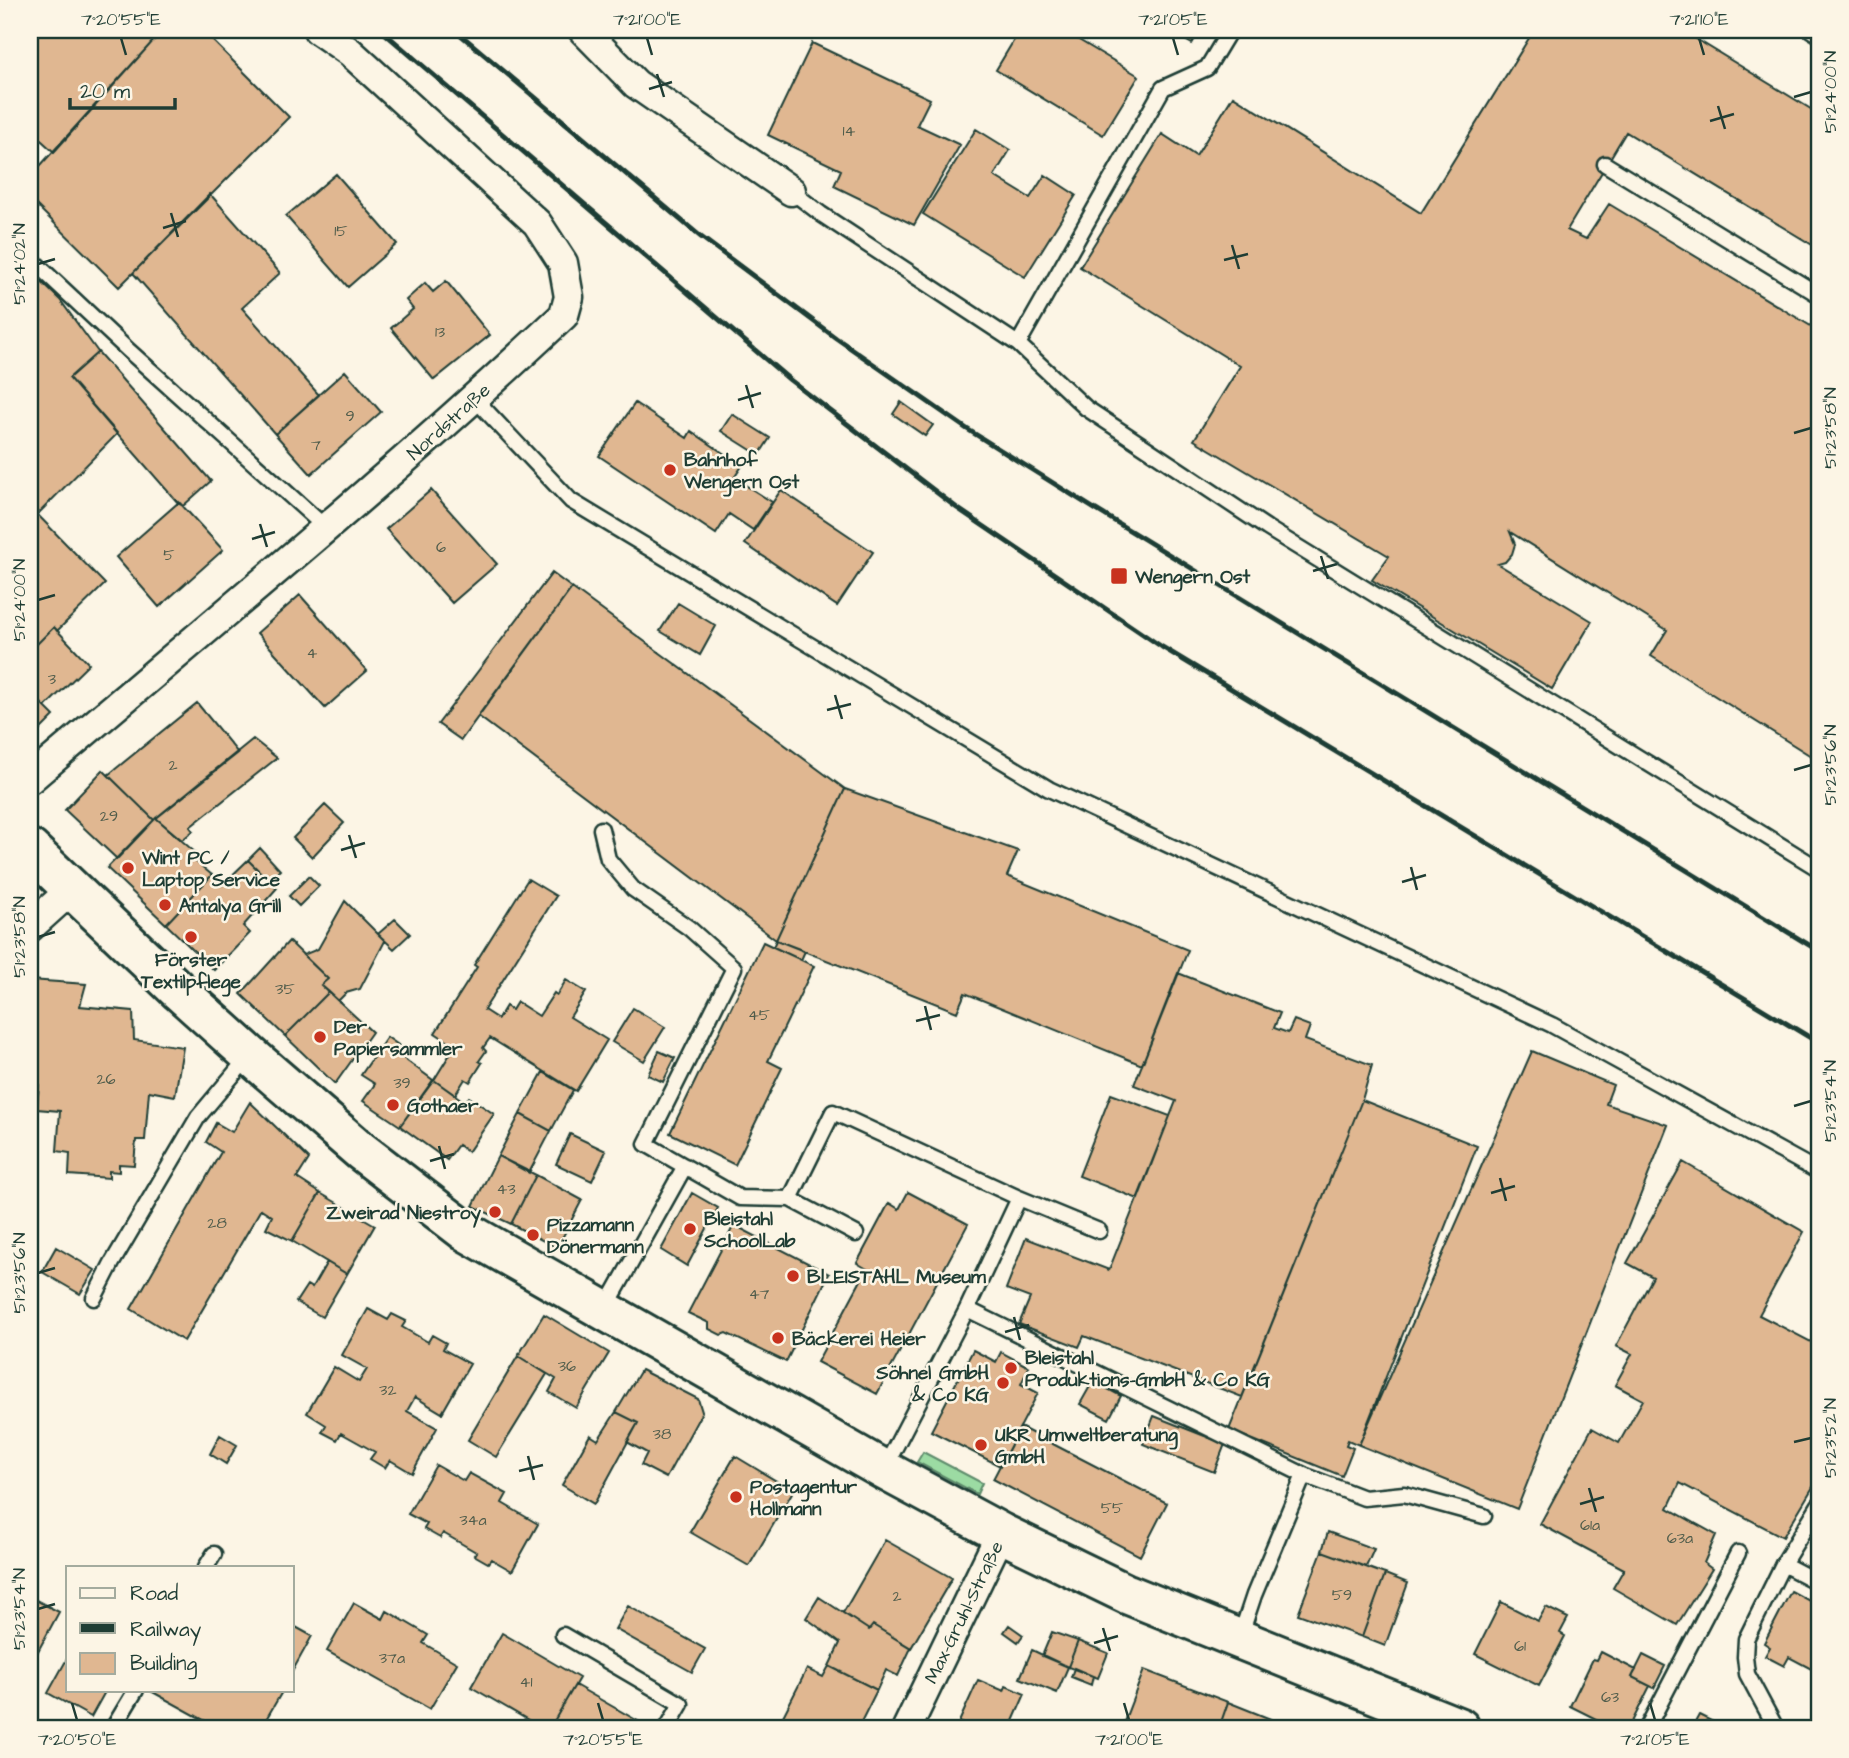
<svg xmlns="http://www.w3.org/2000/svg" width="1849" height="1758" viewBox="0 0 1849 1758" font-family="'Architects Daughter',sans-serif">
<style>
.green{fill:#9cdba3;stroke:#5e8c6c;stroke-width:2}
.building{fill:#e0b791;stroke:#1f3d34;stroke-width:2}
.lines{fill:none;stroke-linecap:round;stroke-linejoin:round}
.lane-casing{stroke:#1f3d34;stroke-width:19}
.street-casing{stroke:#1f3d34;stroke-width:33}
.secondary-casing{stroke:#1f3d34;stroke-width:44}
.lane{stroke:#fcf5e5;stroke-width:14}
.street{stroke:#fcf5e5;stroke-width:28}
.secondary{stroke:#fcf5e5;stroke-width:38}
.rail{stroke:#1f3d34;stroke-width:5}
.ticks{fill:none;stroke:#1f3d34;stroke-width:2.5}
.poi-dot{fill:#c8321e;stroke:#fcf5e5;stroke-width:2.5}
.labels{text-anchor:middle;stroke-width:5;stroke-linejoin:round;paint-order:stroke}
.number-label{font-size:16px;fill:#4f5c4b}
.street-label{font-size:19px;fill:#1f3d34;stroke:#fcf5e5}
.poi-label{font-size:19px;font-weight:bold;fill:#1f3d34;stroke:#fcf5e5;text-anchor:start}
.neatline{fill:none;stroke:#1f3d34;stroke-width:2.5}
.ticks-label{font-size:18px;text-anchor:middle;fill:#1f3d34}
</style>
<rect width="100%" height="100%" fill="#fcf5e5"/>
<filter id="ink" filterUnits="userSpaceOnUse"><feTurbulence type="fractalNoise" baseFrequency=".0143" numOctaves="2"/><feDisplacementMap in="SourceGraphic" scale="14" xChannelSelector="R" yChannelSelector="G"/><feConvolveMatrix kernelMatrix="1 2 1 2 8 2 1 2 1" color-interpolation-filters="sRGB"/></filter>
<g filter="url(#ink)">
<path class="green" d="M923 1452 982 1483 977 1494 917 1462Z"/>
<path class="building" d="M30 30H163L54 152 30 130Z
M163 30H202L289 117 119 287 30 199V177Z
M1020 30H1062L1139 76 1103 135 996 70Z
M1167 30H1200L1192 44Z
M1534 30 1683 31 1819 114V249L1626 132 1567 230 1586 239 1609 204 1819 331V761L1651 656 1667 630 1510 532 1515 544 1512 554 1505 562 1498 564 1592 621 1552 689 1372 580 1389 556 1194 440 1240 366 1080 267 1162 134 1196 156 1233 96 1421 213Z
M812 43 930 99 917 125 960 145 914 225 834 186 841 170 768 135Z
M976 129 1010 150 994 176 1030 198 1045 175 1076 195 1025 277 923 214Z
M336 174 397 244 348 287 286 216Z
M210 194 280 273 242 308 319 395 275 434 133 273Z
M30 271 60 300 98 352 69 378 117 434 37 515 34 511 30 515Z
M446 281 490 335 434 380 391 328 413 309 406 300 425 283 433 292Z
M98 352 211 481 183 506 178 503 69 378Z
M345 371 381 412 311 474 275 434Z
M901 402 933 425 925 436 893 414Z
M635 403 687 438 691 431 742 466 734 478 772 502 753 530 729 514 716 534 599 456Z
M732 414 770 438 759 455 721 431Z
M431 490 497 564 452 603 386 529Z
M781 490 873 552 837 606 745 544Z
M179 502 223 550 159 607 116 557Z
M34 511 105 584 57 631 54 627 30 651V515Z
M552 573 572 588 461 740 438 724Z
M572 588 845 789 776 940 478 716Z
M300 595 367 671 325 708 257 633Z
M678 603 716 626 700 655 660 631Z
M54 627 89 664 45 707 30 692V651Z
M30 692 54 716 30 740Z
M197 703 238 753 154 820 108 775Z
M253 739 277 758 190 827 193 831 182 840 156 818Z
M103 770 154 820 117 859 65 810Z
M845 789 1018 851 1007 876 1188 950 1142 1065 965 993 957 1012 776 940Z
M325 805 344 823 312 857 293 838Z
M156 818 197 854 193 859 212 875 166 924 107 868Z
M260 848 280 870 269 881 248 860Z
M248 860 277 888 243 926 250 933 214 970 166 924 212 875 222 885Z
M309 876 319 886 299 906 289 896Z
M528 879 556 896 484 1010 498 1019 506 1006 512 1010 517 1002 539 1016 554 993 557 995 566 980 586 992 570 1017 607 1040 576 1091 490 1038 483 1048 486 1051 479 1061 482 1063 470 1082 465 1079 455 1095 434 1080 455 1046 435 1033 477 967 474 965Z
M345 901 385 941 360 989 346 993 338 1001 321 985 328 979 303 955 318 949Z
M395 919 410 934 394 949 378 934Z
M776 940 805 951 801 960 773 947Z
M289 941 328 979 321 985 329 992 285 1036 241 994Z
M763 942 814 966 768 1061 782 1068 735 1165 670 1133Z
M1178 973 1280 1013 1274 1028 1288 1033 1294 1020 1310 1026 1305 1040 1372 1065 1362 1100 1242 1397 1084 1336 1079 1347 1019 1324 1030 1298 1006 1289 1026 1238 1109 1270 1176 1101 1134 1085Z
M30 980 86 984 80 1006 133 1011 134 1040 183 1047 175 1096 149 1091 145 1140H136L134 1165 119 1164V1172L109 1171V1178L69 1175 70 1153 57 1151 60 1111 37 1109 39 1083 30 1072Z
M329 992 372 1032 335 1084 285 1036Z
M633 1008 665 1027 644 1061 612 1042Z
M387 1037 404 1049 399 1055 433 1080 400 1126 363 1101 375 1084 361 1075Z
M659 1051 675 1058 663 1082 648 1075Z
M1532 1051 1613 1085 1606 1104 1668 1125 1517 1509 1359 1445Z
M30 1072 39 1083 37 1109 34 1114 30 1113Z
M543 1072 573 1090 551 1131 520 1114Z
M434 1080 465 1102 469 1097 494 1114 468 1152 458 1145 447 1160 400 1126Z
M1111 1094 1170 1116 1138 1199 1079 1176Z
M1362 1100 1477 1146 1359 1445 1348 1440 1346 1445 1353 1448 1342 1476 1229 1430Z
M250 1102 309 1159 297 1178 320 1193 292 1241 266 1228 272 1216 261 1209 184 1341 131 1309 221 1152 206 1142 216 1123 232 1132Z
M520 1114 551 1131 529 1173 498 1156Z
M570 1134 606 1151 592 1181 556 1164Z
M498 1156 536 1175 511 1224 473 1206Z
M1683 1162 1804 1232 1759 1315 1819 1346V1477L1783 1537 1680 1483 1668 1508 1716 1535 1704 1563 1712 1569 1677 1625 1613 1588 1624 1569 1540 1524 1592 1428 1619 1443 1643 1400 1615 1385 1632 1354 1616 1346 1653 1277 1627 1263Z
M536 1175 582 1200 557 1248 511 1224Z
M908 1192 968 1224 877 1394 817 1362 867 1269 857 1263 889 1203 899 1209Z
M320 1193 375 1225 347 1274 292 1241Z
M692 1193 718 1208 687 1266 661 1250Z
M734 1225 829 1274 786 1362 726 1333 721 1335 709 1329V1323L688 1313Z
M56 1247 95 1270 80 1294 42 1272Z
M327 1262 347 1274 322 1317 296 1302 307 1285 312 1288Z
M368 1309 388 1320 392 1314 406 1321 402 1327 428 1342 432 1335 446 1343 443 1349 470 1364 442 1413 415 1397 407 1411 437 1428 412 1473 390 1460 385 1468 370 1459 375 1452 341 1433 337 1440 322 1432 326 1425 307 1413 334 1367 359 1382 367 1369 342 1355Z
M544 1314 609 1353 576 1408 549 1392 556 1379 518 1356Z
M973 1350 996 1362 1001 1352 1029 1367 1021 1384 1038 1393 1000 1466 931 1431Z
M518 1356 547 1374 496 1457 468 1440Z
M641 1370 698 1399 702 1412 666 1478 641 1465 647 1453 627 1442 638 1423 616 1412Z
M1093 1381 1121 1396 1109 1419 1080 1404Z
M616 1412 638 1423 594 1504 562 1485 590 1435 598 1440Z
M1154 1416 1225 1444 1214 1472 1143 1444Z
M1020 1427 1167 1503 1140 1556 993 1479Z
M220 1435 237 1445 226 1464 210 1454Z
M735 1456 793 1491 749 1566 690 1532Z
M436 1465 464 1481 469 1473 507 1494 502 1503 538 1524 512 1571 491 1559 488 1563 474 1555 476 1552 443 1533 440 1538 424 1529 427 1524 408 1514Z
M1328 1532 1374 1549 1366 1567 1322 1551Z
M885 1540 952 1578 911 1648 873 1625 869 1630 843 1613Z
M1322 1551 1385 1574 1362 1637 1298 1614Z
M1385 1574 1408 1583 1385 1646 1362 1637Z
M1791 1591 1819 1606V1673L1789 1657 1784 1666 1765 1656 1770 1647 1764 1643Z
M30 1597 59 1612 30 1666Z
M819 1597 869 1630 873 1625 911 1648 898 1676 886 1670 877 1690 829 1666 840 1643 806 1618Z
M1501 1602 1538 1621 1546 1607 1568 1618 1560 1633 1565 1636 1539 1686 1475 1654Z
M354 1603 383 1619 387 1611 428 1635 423 1643 457 1663 430 1709 327 1651Z
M628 1606 705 1649 692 1672 615 1629Z
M292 1625 312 1636 292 1672Z
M1009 1625 1023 1635 1018 1642 1004 1632Z
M1052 1632 1078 1641 1068 1667 1042 1656Z
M502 1633 579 1678 550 1728H542L471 1687Z
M1078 1641 1108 1653 1098 1678 1068 1667Z
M1032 1650 1068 1667 1057 1693 1020 1678Z
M1601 1652 1636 1670 1632 1677 1650 1686 1629 1728H1614L1570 1706 1593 1659 1597 1660Z
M1643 1655 1665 1666 1654 1688 1632 1677Z
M68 1657V1690H106L91 1717 48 1693Z
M829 1666 877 1690 858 1728H777L807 1669 823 1677Z
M1074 1668 1093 1676 1091 1685 1071 1677Z
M1144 1670 1228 1702 1219 1728H1141L1124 1722Z
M978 1680 1004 1691 1006 1686 1025 1694 1010 1728H973L959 1722Z
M575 1685 650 1728H550Z
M149 1690H283L261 1728H218Z
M1228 1702 1273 1720 1294 1728H1219Z
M1699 1715 1725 1728H1692Z"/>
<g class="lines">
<defs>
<path id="lane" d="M1811 30 1819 35
M1605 164 1819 295
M791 191 821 214 1018 344 1163 88 1207 68 1230 30
M30 258 128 350 326 528
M1018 344 1086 408 1267 528 1819 869
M475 399 571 501 1049 789 1552 1025 1819 1172
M601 829 608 859 633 889 689 928 734 968 646 1144 740 1198 790 1199
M1019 1198 1099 1231
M856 1234 790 1199 833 1112 1019 1198 967 1309 884 1469
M94 1298 112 1263 198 1117 249 1056
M967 1309 1304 1475 1364 1498 1404 1494 1484 1516
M604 1311 685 1166
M1783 1564 1819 1583
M206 1567 214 1554
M563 1635 681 1704 667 1728
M1240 1637 1254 1595 1304 1475
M113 1728 136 1690
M1647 1728 1738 1553
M1776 1728 1747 1674 1745 1657 1746 1639 1783 1564 1819 1505"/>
<path id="street" d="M583 30 636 84 791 191
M30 779C209 626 392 477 564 315L569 297 563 263 537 223 350 52 318 30
M30 927 71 890
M907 1728 1001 1533"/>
<path id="secondary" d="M30 849 180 992 250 1055 361 1151 465 1231 884 1470 1001 1533 1127 1594 1460 1728"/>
</defs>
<use href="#lane" class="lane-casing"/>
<use href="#street" class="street-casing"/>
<use href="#secondary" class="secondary-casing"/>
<use href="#lane" class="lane"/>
<use href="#street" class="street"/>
<use href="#secondary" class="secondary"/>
<path class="rail" d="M381 30 790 380 957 508 1162 647 1819 1043
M455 30 701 237 836 338 967 429 1093 508 1819 951"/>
</g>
</g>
<path class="ticks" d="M121 38 126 55M647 38 652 55M1173 38 1178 55M1699 38 1704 55M657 74 664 97M649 89 672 82M1794 97 1811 92M1718 106 1725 129M1710 121 1734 114M171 213 178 237M163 228 186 221M1232 245 1239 269M1224 260 1248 254M38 264 55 259M746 385 753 408M738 400 761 393M1794 433 1811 428M260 524 267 547M252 539 275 532M1321 556 1328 579M1313 571 1337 564M38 600 55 595M835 695 842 719M827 710 851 704M1794 770 1811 765M349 835 356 858M341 850 365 843M1411 867 1417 890M1402 882 1426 875M38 937 55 932M925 1006 931 1030M916 1021 940 1015M1794 1106 1811 1101M439 1146 445 1169M430 1161 454 1154M1500 1178 1506 1201M1491 1193 1515 1186M38 1273 55 1268M1014 1317 1020 1340M1005 1332 1029 1325M1794 1442 1811 1438M528 1456 534 1480M519 1471 543 1465M1589 1488 1596 1512M1580 1504 1604 1497M38 1609 55 1604M1103 1628 1110 1651M1094 1643 1118 1636M72 1703 77 1720M598 1703 603 1720M1124 1703 1129 1720M1650 1703 1655 1720"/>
<g class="poi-dot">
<circle cx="670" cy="470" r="7"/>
<rect x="1110" y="567" width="18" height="18" rx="3.5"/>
<circle cx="128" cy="868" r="7"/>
<circle cx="165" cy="905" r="7"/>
<circle cx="191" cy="937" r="7"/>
<circle cx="320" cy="1037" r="7"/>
<circle cx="393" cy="1105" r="7"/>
<circle cx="495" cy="1212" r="7"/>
<circle cx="690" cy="1229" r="7"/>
<circle cx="533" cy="1235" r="7"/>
<circle cx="793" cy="1276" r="7"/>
<circle cx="778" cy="1338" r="7"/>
<circle cx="1011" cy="1368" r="7"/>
<circle cx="1003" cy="1383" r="7"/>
<circle cx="981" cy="1445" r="7"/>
<circle cx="736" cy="1497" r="7"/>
</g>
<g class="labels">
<g class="number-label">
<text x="849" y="136">14</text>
<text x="341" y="236">15</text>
<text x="440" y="337">13</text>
<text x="350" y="421">9</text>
<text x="316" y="450">7</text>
<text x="441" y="552">6</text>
<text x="169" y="560">5</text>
<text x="312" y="658">4</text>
<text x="52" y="684">3</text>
<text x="173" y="770">2</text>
<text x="109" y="821">29</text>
<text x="285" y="994">35</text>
<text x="759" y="1020">45</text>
<text x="106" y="1084">26</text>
<text x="402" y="1088">39</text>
<text x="506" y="1194">43</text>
<text x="217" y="1228">28</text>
<text x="759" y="1299">47</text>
<text x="567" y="1371">36</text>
<text x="388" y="1395">32</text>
<text x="662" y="1439">38</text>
<text x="1112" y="1513">55</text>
<text x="473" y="1525">34a</text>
<text x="1590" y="1530">61a</text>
<text x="1680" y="1543">63a</text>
<text x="1342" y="1600">59</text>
<text x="897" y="1601">2</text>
<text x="1520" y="1651">61</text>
<text x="392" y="1663">37a</text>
<text x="526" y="1687">41</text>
<text x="1610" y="1702">63</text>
</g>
<g class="street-label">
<text transform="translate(448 421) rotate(-42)" y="7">Nordstraße</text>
<text transform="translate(963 1612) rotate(-64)" y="7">Max-Gruhl-Straße</text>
</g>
<g class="poi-label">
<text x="684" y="466">Bahnhof<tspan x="684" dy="22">Wengern Ost</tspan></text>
<text x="1135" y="583">Wengern Ost</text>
<text x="142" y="864">Wint PC /<tspan x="142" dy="22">Laptop Service</tspan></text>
<text x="179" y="912">Antalya Grill</text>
<text x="191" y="966" text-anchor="middle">Förster<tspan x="191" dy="22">Textilpflege</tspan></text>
<text x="334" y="1033">Der<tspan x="334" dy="22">Papiersammler</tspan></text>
<text x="407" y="1112">Gothaer</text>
<text x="481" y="1219" text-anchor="end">Zweirad Niestroy</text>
<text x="704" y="1225">Bleistahl<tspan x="704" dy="22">SchoolLab</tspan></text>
<text x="547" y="1231">Pizzamann<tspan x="547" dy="22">Dönermann</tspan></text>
<text x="807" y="1283">BLEISTAHL Museum</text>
<text x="792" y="1345">Bäckerei Heier</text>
<text x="1025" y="1364">Bleistahl<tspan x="1025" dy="22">Produktions-GmbH &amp; Co KG</tspan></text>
<text x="989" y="1379" text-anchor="end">Söhnel GmbH<tspan x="989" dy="22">&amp; Co KG</tspan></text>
<text x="995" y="1441">UKR Umweltberatung<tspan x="995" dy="22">GmbH</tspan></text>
<text x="750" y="1493">Postagentur<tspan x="750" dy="22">Hollmann</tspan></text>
</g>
</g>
<rect width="1849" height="1758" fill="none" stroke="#fcf5e5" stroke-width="77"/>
<rect x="66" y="1566" width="228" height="126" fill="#fcf5e5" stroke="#a4ab9e" stroke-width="2"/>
<rect x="80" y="1588" width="35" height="10" fill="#fcf5e5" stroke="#a4ab9e" stroke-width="2"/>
<text x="130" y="1600" font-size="21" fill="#1f3d34">Road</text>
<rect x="80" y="1623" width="35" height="10" fill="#1f3d34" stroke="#a4ab9e" stroke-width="2"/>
<text x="130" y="1636" font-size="21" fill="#1f3d34">Railway</text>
<rect x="80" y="1653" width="35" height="21" fill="#e0b791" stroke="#a4ab9e" stroke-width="2"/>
<text x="130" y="1670" font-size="21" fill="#1f3d34">Building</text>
<path d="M70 98v10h105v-10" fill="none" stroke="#1f3d34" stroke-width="3.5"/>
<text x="80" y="98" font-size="21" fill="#1f3d34" stroke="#fcf5e5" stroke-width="5" paint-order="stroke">20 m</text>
<rect x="38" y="38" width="1773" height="1682" class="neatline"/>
<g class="ticks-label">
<text x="121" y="25">7°20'55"E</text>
<text x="647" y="25">7°21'00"E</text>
<text x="1173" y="25">7°21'05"E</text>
<text x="1699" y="25">7°21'10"E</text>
<text transform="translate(1830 92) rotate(-90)" y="6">51°24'00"N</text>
<text transform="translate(19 264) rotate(-90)" y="6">51°24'02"N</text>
<text transform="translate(1830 428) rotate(-90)" y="6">51°23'58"N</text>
<text transform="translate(19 600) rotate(-90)" y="6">51°24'00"N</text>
<text transform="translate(1830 765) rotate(-90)" y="6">51°23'56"N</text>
<text transform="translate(19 937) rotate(-90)" y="6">51°23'58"N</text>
<text transform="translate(1830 1101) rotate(-90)" y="6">51°23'54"N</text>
<text transform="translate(19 1273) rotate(-90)" y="6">51°23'56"N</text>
<text transform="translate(1830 1438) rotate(-90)" y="6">51°23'52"N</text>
<text transform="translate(19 1609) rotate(-90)" y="6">51°23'54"N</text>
<text x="77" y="1745">7°20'50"E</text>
<text x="603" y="1745">7°20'55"E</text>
<text x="1129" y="1745">7°21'00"E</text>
<text x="1655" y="1745">7°21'05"E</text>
</g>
</svg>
